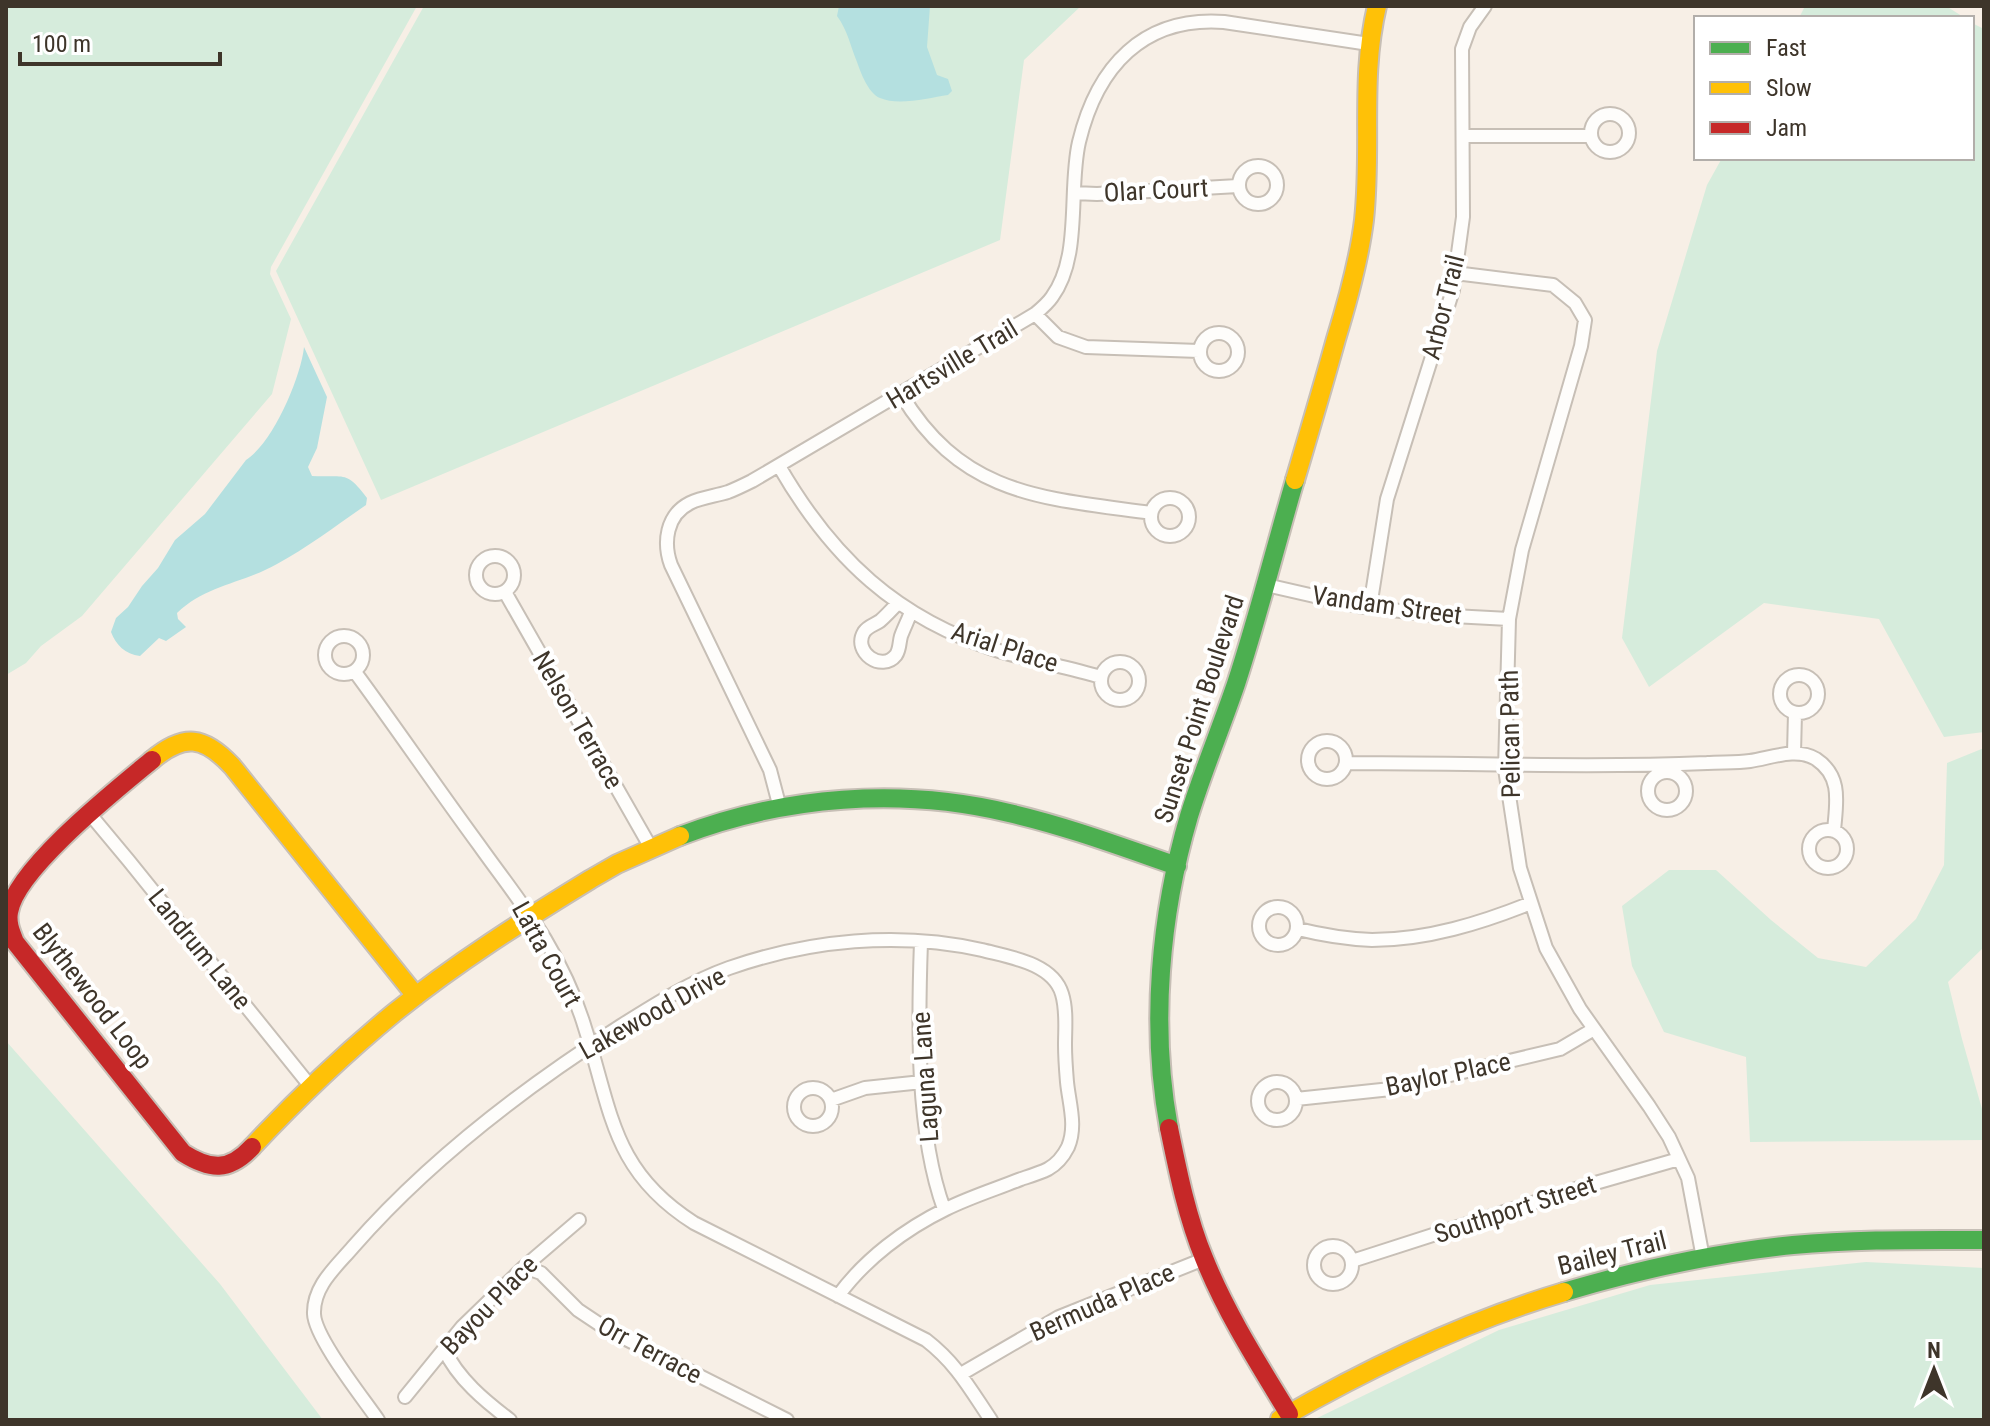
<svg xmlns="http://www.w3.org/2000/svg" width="1990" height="1426" viewBox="0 0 1990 1426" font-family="'Roboto Condensed',sans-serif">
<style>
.green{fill:#d6ecdc}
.water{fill:#b4e0e0}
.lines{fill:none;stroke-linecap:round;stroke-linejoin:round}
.street-casing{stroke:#c7bfb6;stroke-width:16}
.fast-casing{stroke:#c7bfb6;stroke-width:22}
.slow-casing{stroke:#c7bfb6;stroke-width:22}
.jam-casing{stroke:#c7bfb6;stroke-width:22}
.street{stroke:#fefdfb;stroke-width:12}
.fast{stroke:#4caf50;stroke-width:18}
.slow{stroke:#ffc107;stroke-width:18}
.jam{stroke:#c62828;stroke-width:18}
.labels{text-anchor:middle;stroke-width:8;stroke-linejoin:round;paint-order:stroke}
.street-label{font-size:26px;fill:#3e352a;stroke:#fff}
</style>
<rect width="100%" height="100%" fill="#f7efe6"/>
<path class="green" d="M6 6H417L271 267 270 274 291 319 272 394 82 616 41 646 26 663 6 675Z
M424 6H1081L1024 60 1000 240 381 500 276 271Z
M1805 6H1946L1965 18H1799Z
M1972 23 1984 29V732L1944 737 1879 619 1764 603 1649 687 1622 638 1657 351 1707 185 1722 158H1972Z
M1984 748V947L1948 982 1962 1039 1984 1116V1140L1750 1142 1746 1057 1664 1032 1632 966 1622 906 1669 870H1716L1771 920 1818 958 1866 967 1916 919 1944 865 1947 763Z
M6 1041 220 1284 323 1420H6Z
M1866 1262 1984 1268V1420H1313L1499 1330 1650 1285Z"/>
<path class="water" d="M839 6H930L927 47 937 75 948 79 952 91 948 95C929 98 898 106 880 98 868 93 861 73 857 62 850 45 848 31 837 16Z
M304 347 327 397 317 448 308 467 312 476C343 478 346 469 367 498L366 505C337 525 308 547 277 564 244 583 206 585 177 613L178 619 186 627 166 641 159 638 140 656C125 654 116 645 111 632L116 618 128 607 142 586 158 568 175 540 205 514 246 460C273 443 301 377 304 347Z"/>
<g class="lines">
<defs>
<path id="street" d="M1591 133a19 19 0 1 1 38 0a19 19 0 1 1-38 0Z
M1463 136H1591
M1239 185a19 19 0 1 1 38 0a19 19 0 1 1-38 0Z
M1074 193 1097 194 1238 186
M1455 273 1553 285 1575 303 1585 320 1581 346 1522 550 1509 619 1505 769 1520 868 1546 948 1580 1009 1649 1106 1669 1137 1688 1178 1703 1258
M1035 314 1058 337 1086 347 1199 351
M1200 352a19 19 0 1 1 38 0a19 19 0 1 1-38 0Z
M901 394C963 497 1044 498 1151 513
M779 466C832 558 897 619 999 651 1033 661 1067 667 1101 677
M1151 517a19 19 0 1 1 38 0a19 19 0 1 1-38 0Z
M476 575a19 19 0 1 1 38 0a19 19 0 1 1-38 0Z
M1266 585 1358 606 1434 615 1509 619
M505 592 651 848
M898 603C892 609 886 616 880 621 874 625 868 626 864 632 852 652 882 673 896 655 900 649 899 643 901 636 904 628 908 620 911 612
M1370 607 1387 499 1453 290 1463 217 1462 49 1470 27 1485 6
M325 655a19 19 0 1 1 38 0a19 19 0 1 1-38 0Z
M1101 681a19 19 0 1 1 38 0a19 19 0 1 1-38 0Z
M355 672C397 729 437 788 479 845 501 876 525 906 545 939 561 966 576 998 585 1028 612 1112 612 1171 694 1223L926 1340C957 1364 970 1389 991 1420
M1780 694a19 19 0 1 1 38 0a19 19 0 1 1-38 0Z
M1308 760a19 19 0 1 1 38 0a19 19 0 1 1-38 0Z
M1794 753 1795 713
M1346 763C1466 763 1587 768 1707 763 1721 762 1736 763 1750 761 1771 758 1796 747 1816 759 1843 777 1836 804 1834 831
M1648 791a19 19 0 1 1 38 0a19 19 0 1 1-38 0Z
M780 808 770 770 671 565C663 543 666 515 690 503 702 497 716 496 728 492 736 489 744 485 752 481L1035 314C1041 309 1048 303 1052 297 1082 256 1068 189 1079 142 1097 67 1143 16 1224 22L1369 44
M89 813 129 861 311 1087
M1809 849a19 19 0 1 1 38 0a19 19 0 1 1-38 0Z
M1259 926a19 19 0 1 1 38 0a19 19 0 1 1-38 0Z
M1298 929C1322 935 1347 939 1372 940 1427 940 1481 923 1531 903
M921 942C918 1024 916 1132 944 1209
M1258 1101a19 19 0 1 1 38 0a19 19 0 1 1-38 0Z
M794 1107a19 19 0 1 1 38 0a19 19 0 1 1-38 0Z
M1296 1099 1391 1089 1560 1049 1594 1029
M831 1100 865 1088 922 1082
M1314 1265a19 19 0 1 1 38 0a19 19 0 1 1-38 0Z
M1352 1261 1585 1186 1679 1159
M524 1267 541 1273 578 1310 608 1330 787 1420
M444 1349C458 1379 485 1401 510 1420
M961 1374 1059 1317 1204 1259
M405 1397 462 1327 524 1267 579 1220
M378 1420C363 1398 315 1338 314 1314 313 1286 336 1267 353 1247 429 1160 522 1089 619 1027 654 1005 690 982 729 968 809 940 899 931 982 950 1009 957 1053 963 1062 994 1067 1010 1065 1028 1065 1045 1065 1057 1066 1070 1067 1082 1069 1103 1077 1126 1068 1147 1064 1155 1057 1164 1048 1169 1040 1173 1030 1176 1021 1179 996 1189 970 1197 946 1209 905 1229 865 1259 838 1296"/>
<path id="fast" d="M680 836C784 796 901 787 1009 813 1066 826 1122 847 1177 866
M1169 1128C1150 1026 1160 915 1189 816 1203 771 1221 728 1236 684 1258 617 1275 548 1295 480
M1564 1292C1638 1270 1715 1253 1793 1245 1856 1239 1920 1240 1984 1240"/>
<path id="slow" d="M1295 480C1309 433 1323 386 1336 339 1348 300 1359 261 1364 220 1372 148 1360 77 1377 6
M152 760C184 733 204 736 232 766L416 996
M252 1147C296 1100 344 1054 394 1013 456 963 524 920 591 879L617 864 680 836
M1280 1419C1370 1367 1463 1322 1564 1292"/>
<path id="jam" d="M152 760C117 789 16 869 9 912 7 923 11 932 15 942L183 1153C210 1170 229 1172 252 1147
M1169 1128C1178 1172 1187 1217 1204 1258 1226 1313 1258 1363 1289 1414"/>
</defs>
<use href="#street" class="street-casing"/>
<use href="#fast" class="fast-casing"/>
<use href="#slow" class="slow-casing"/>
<use href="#jam" class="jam-casing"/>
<use href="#street" class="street"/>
<use href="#fast" class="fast"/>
<use href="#slow" class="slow"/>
<use href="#jam" class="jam"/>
</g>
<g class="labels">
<g class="street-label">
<text transform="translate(1156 190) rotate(-3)" y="9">Olar Court</text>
<text transform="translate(1443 307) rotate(-76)" y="9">Arbor Trail</text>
<text transform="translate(952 364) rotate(-31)" y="9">Hartsville Trail</text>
<text transform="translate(1387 605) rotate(8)" y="9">Vandam Street</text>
<text transform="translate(1005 647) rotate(18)" y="9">Arial Place</text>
<text transform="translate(1199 709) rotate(-72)" y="9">Sunset Point Boulevard</text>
<text transform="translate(578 720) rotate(60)" y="9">Nelson Terrace</text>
<text transform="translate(1510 734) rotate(-91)" y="9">Pelican Path</text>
<text transform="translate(200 949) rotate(51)" y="9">Landrum Lane</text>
<text transform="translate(547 954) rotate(61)" y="9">Latta Court</text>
<text transform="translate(93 996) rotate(52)" y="9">Blythewood Loop</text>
<text transform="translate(652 1013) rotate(-29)" y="9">Lakewood Drive</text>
<text transform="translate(1448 1074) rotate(-12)" y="9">Baylor Place</text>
<text transform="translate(925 1077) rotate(-94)" y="9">Laguna Lane</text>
<text transform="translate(1515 1209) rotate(-18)" y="9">Southport Street</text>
<text transform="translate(1612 1253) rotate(-14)" y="9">Bailey Trail</text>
<text transform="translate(1102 1302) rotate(-24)" y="9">Bermuda Place</text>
<text transform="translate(489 1305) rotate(-46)" y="9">Bayou Place</text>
<text transform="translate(650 1350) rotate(28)" y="9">Orr Terrace</text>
</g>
</g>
<rect width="1990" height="1426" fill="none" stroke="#3e352a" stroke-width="16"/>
<rect x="1694" y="16" width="280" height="144" fill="#ffffff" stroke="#b2aeaa" stroke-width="2"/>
<rect x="1710" y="42" width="40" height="12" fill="#4caf50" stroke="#b2aeaa" stroke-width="2"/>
<text x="1766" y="56" font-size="24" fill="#3e352a">Fast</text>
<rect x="1710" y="82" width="40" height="12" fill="#ffc107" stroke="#b2aeaa" stroke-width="2"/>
<text x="1766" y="96" font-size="24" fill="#3e352a">Slow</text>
<rect x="1710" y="122" width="40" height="12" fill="#c62828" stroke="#b2aeaa" stroke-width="2"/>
<text x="1766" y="136" font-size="24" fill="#3e352a">Jam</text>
<g transform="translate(1934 1370)" stroke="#ffffff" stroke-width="6" paint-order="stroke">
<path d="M0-6L14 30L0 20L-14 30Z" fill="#3e352a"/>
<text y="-12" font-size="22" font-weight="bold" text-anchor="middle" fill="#3e352a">N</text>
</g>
<path d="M20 52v12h200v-12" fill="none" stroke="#3e352a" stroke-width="4"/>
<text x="32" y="52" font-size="24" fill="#3e352a" stroke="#ffffff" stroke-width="6" paint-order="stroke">100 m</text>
</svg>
